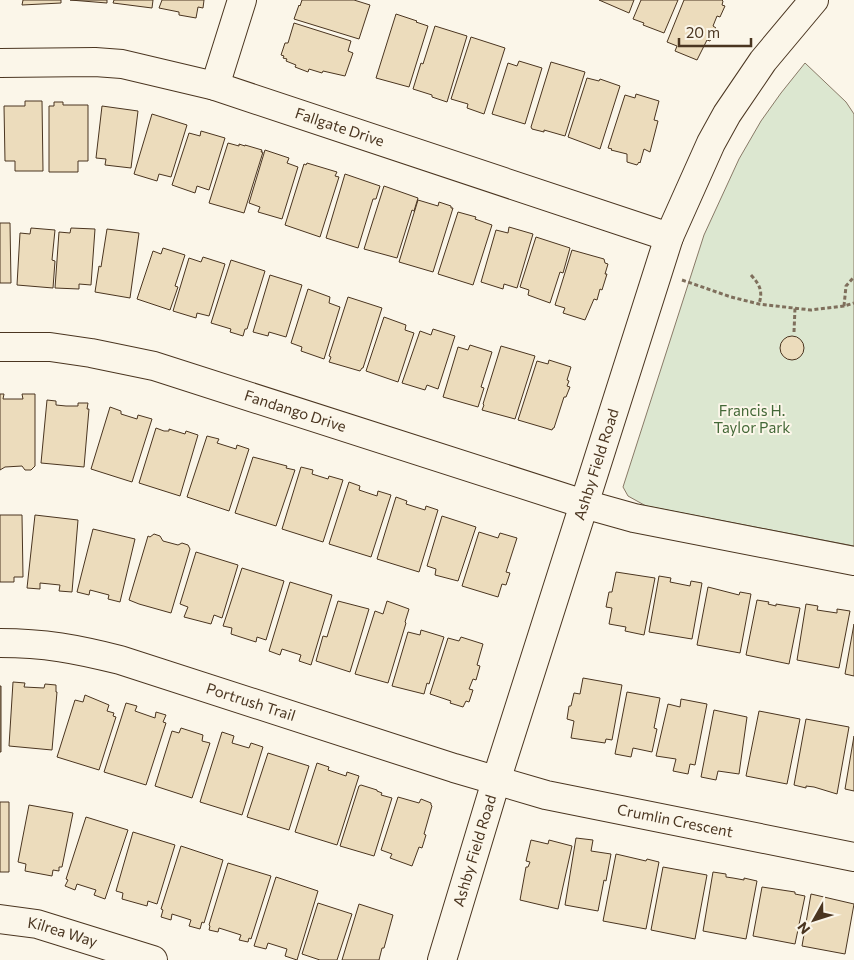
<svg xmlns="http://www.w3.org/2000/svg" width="854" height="960" viewBox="0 0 854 960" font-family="Commissioner,sans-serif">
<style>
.green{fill:#dce7d0;stroke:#887966}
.building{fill:#ecdcbc;stroke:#4a3520}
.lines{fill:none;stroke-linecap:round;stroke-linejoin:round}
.minor-casing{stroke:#4a3520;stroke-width:30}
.path{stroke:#7f6f5c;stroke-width:3;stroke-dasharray:4 2.5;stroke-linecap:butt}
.minor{stroke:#fbf6e9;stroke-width:28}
.labels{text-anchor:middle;stroke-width:4;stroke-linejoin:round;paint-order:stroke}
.street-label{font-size:15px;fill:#4a3520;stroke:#fbf6e9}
.park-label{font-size:15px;fill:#436837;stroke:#fbf6e9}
</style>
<rect width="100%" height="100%" fill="#fbf6e9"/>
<path class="green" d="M805 63 846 102 854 114V546L646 506 628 496 623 487 704 235 739 159 761 121 781 93Z"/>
<path class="building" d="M23 0H61V3L22 5Z
M70 0H107V3Z
M114 0H153L152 8 113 3Z
M162 0H204L203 8 198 7 196 18 179 15V12L159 8Z
M302 0H354L370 5 359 39 294 19 299 5 300 6Z
M599 0H634L629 13Z
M641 0H678L664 33 643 25 644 23 633 19Z
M684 0H722L723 1 722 5 725 6 720 17 717 16 713 26 716 28 710 41 707 40 697 60 675 51 677 46 667 42Z
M396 14 417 21 416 22 428 26 409 87 376 78Z
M294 23 351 41 348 51 353 53 345 76 323 71 322 73 309 69 308 72 295 67 296 65 286 61 287 59 283 58 284 56 281 55 285 43H288Z
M435 26 467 36 447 102 432 97V95L413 89 421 63 423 64Z
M471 37 505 48 484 114 467 108 468 104 451 99Z
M519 61 542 68 525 124 492 114 508 63 517 66Z
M551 62 585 72 565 136 544 130V132L532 129 531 127Z
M587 78 599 81 600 79 620 86 600 149 568 137Z
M636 94 659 101 654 120 658 121 650 152 644 149 640 163 639 162 637 165 627 162V154L611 150 612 149 608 148 625 95 635 98Z
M25 101H42L43 171H15V161H5L4 106H25Z
M54 102H63V105H88V161H78V172H49V106H54Z
M102 106 138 111 131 168 105 165 106 159 96 158Z
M152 114 187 125 171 177 159 174 157 181 134 174Z
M201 131 225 138 209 190 197 186 195 193 172 185 189 133 200 136Z
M228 143 239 146V144L245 146V145L262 150 261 152H263L244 213 209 203Z
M265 150 289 158 287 163 298 167 282 219 258 212 260 207 249 203Z
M307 163 337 172 335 176 339 177 320 237 285 225 304 164 306 165Z
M345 174 380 186 376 199H373L358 248 326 238Z
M384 186 418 198 414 211 412 210 397 258 364 249Z
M418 200 438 206 439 202 451 206V208H453L433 272 399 262Z
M458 212 476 217 475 219 492 225 473 285 438 274Z
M0 223H10L11 283H0Z
M509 227 533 234 517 288 504 284 503 289 481 282 496 230 508 233Z
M31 228 55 230 52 260 55 261 53 288 17 285 20 233 30 234Z
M71 228 95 229 91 285 79 284V289L55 288 59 232 70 233Z
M107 229 139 233 130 298 95 292 99 266 101 267Z
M536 237 570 248 563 273 560 272 550 303 528 295 529 290 520 287Z
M163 248 185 255 175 286 178 287 170 310 137 299 153 251 161 254Z
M572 250 604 259 605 263 608 264 605 274H607L602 290 600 289 597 300 594 299 585 320 563 313 565 308 555 305Z
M203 257 225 264 209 316 197 313 196 318 173 311 189 258 201 262Z
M231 260 265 271 247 329H245L243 336 230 332 231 329 211 323Z
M270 275 302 285 286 337 269 332 268 336 253 332Z
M308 289 330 297 329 303 340 307 324 359 301 351 302 347 291 343Z
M348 297 382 308 363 368H362L360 371 329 362 331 357 329 356Z
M384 317 406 325 405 330 414 333 398 382 366 371Z
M433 329 455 336 438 389 427 385 425 390 402 383 420 331 431 335Z
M780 348a12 12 0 1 1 24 0a12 12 0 1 1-24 0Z
M470 345 492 352 481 387 484 388 478 407 443 397 458 347 468 350Z
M501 346 535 356 515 419 482 410 484 405 483 404Z
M549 360 571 367 567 380 569 381 567 386 570 387 566 397H564L554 428H553L552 430 518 420 537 361 548 364Z
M0 394H4L3 399H23L22 394H35V466L31 470H25L22 466 5 467 0 470Z
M47 400 56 401V405L66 406H78V403H88L87 409H89L84 467 41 463Z
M110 407 121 411V414L137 419 138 415 152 419 132 482 91 469Z
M156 428 164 431H169V429L185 434 186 431 198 435 180 496 139 483Z
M207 436 219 439 217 443 236 449 237 445 249 449 229 511 187 497Z
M253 457 287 466 286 468 295 470 276 526 235 513Z
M301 467 313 470 312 474 328 479 329 476 343 480 323 542 282 529Z
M349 482 360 486 359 490 377 496 378 491 391 495 371 557 329 544Z
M396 497 407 501 406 504 425 510 426 506 438 510 419 572 377 559Z
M0 515H22L23 577H14V582H0Z
M35 515 78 520 72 592 59 591 60 585 40 583V589L27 588Z
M442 516 476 527 458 581 435 575 436 569 427 566Z
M93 529 135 539 120 602 108 599 109 595 90 590 89 595 77 592Z
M479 532 498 538 500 533 517 538 506 572 510 573 506 585 502 584 498 597 462 586Z
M154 534 160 536 163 541 178 545 182 543 188 545 190 549 171 613 139 604 129 600 148 536 150 537Z
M196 552 238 565 222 618 214 615 211 624 184 617 188 607 180 604Z
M242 568 284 581 266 640 257 637 256 642 231 634 232 628 223 626Z
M616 572 655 578 644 635 625 631 626 627 609 624 612 608 606 607 609 592H612Z
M659 576 671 578 670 582 690 586 691 581 702 583 692 639 649 632Z
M290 582 332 595 311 665 299 661 301 655 282 649 280 655 269 651Z
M708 587 739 595 740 592 751 594 740 653 697 645Z
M757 600 769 602 768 604 776 606V604L800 608 789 664 746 655Z
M338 601 369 609 350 672 316 661 323 636 327 637Z
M387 601 409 609 405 622 406 623 388 683 355 674 375 611 383 614Z
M806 604 818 606 817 610 837 613V609L850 611 839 668 797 660Z
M854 624V676L845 674Z
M421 630 444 637 429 684 427 683 424 694 392 686 408 632 420 635Z
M461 637 483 644 477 665 480 666 476 680 473 679 469 689 473 690 469 702 466 701 463 707 450 703 451 701 430 694 448 638 459 641Z
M583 678 622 685 612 740 606 739 605 743 571 738 574 721 567 719 569 706H571L574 693 580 694Z
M13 682 25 683 24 687 44 688 45 684 56 685V692H57L52 750 9 746Z
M0 686H1V752H0Z
M627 692 660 698 654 728 657 729 652 752 633 748 631 757 615 754Z
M85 695 109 705 107 711 114 713 113 716 116 717 99 770 57 757 75 700 83 702Z
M681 699 707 704 695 765 690 764 688 774 673 771 676 759 656 756 668 704 680 707Z
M126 703 137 706 135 711 155 718 156 712 166 715 163 722 166 723 146 785 104 772Z
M714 710 747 717 739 774 718 771 716 780 701 777Z
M759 711 800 719 787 784 746 776Z
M806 719 849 727 837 794 814 787 806 786V788L794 785Z
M181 728 203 735 202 741 210 743 192 798 155 786 172 731 179 733Z
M222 732 234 736 232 743 249 748 251 743 263 747 242 815 200 802Z
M854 736V791L845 789Z
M268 753 309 766 289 830 247 817Z
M317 763 329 767 328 770 346 776 347 772 359 776 337 845 295 832Z
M361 785 377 790V791L382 793 381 795 392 798 374 856 340 846 359 786Z
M398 797 419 803 421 799 431 803V805L432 806 424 834 426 835 422 848 419 847 412 866 390 858 392 854 381 850Z
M0 802H9V872H0Z
M29 805 73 813 62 867H59V871L53 870 52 876 25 871 26 864 18 862Z
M86 817 128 830 105 899 94 895 96 890 77 884 75 890 65 886 68 880 66 879Z
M133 832 175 845 157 904 148 901 147 906 122 899 123 893 116 891Z
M576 838 593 840 591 851 611 854 606 881 604 880 598 911 565 905Z
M531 840 548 844 549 840 572 846 558 909 520 900 526 867H528L530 862 526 861Z
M181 846 223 860 204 923 202 922 200 929 189 926 191 920 172 914 171 920 161 917 163 910 161 909Z
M616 854 646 861 647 859 659 862 646 929 603 921Z
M228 863 271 876 251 939 249 938 248 942 239 940 241 935 219 928 218 932 209 930 210 926 209 925Z
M663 867 707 875 695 939 651 930Z
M713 872 726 874V877L733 878 744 880V878L757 881 746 939 703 931Z
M276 877 318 891 297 960 285 956 287 949 268 943 266 949 254 946Z
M762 887 795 892V894L805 896 795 944 753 936Z
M811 894 854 904 845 954 802 946Z
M318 903 352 914 337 960H320L302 954Z
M359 904 393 915 384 948H382L379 960H342Z"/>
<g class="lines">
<defs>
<g id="minor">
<path id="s1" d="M0 63 95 62 122 64 215 86 669 237"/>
<path d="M215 86 242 0"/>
<path id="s2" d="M0 347H50L91 353 154 366 584 504 634 518 854 561"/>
<path id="s3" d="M0 643C45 643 76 649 120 660L454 768 546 795 854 857"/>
<path id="s4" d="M0 919 37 924 153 960"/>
<path id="s5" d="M442 960 496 781 669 237 711 143 727 114 763 61 814 0"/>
</g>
</defs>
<use href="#minor" class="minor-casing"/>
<path class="path" d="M751 275C760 285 763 291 759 304
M682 280 731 297 759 304 811 310 844 306 854 303
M844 306 846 286 854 277
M794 332 795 308"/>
<use href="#minor" class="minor"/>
</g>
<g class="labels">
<g class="street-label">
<text dy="5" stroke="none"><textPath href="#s1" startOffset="349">Fallgate Drive</textPath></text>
<text dy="5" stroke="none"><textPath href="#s2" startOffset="304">Fandango Drive</textPath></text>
<text dy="5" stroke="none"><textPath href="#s5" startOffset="519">Ashby Field Road</textPath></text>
<text dy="5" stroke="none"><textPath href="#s3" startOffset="259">Portrush Trail</textPath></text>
<text dy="5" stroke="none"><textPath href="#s3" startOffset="700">Crumlin Crescent</textPath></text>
<text dy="5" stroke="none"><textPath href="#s5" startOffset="114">Ashby Field Road</textPath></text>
<text dy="5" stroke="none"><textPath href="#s4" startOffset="64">Kilrea Way</textPath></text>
</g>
<g class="park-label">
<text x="752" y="416">Francis H.<tspan x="752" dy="17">Taylor Park</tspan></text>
</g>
</g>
<g transform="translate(814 920) rotate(231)" stroke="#fbf6e9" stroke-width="4" paint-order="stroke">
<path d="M0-4L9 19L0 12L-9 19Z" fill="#4a3520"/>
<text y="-8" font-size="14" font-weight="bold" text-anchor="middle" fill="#4a3520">N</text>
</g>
<path d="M679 38v8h72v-8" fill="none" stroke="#4a3520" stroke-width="2.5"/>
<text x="686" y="38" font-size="15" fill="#4a3520" stroke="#fbf6e9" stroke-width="4" paint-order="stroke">20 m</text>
</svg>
